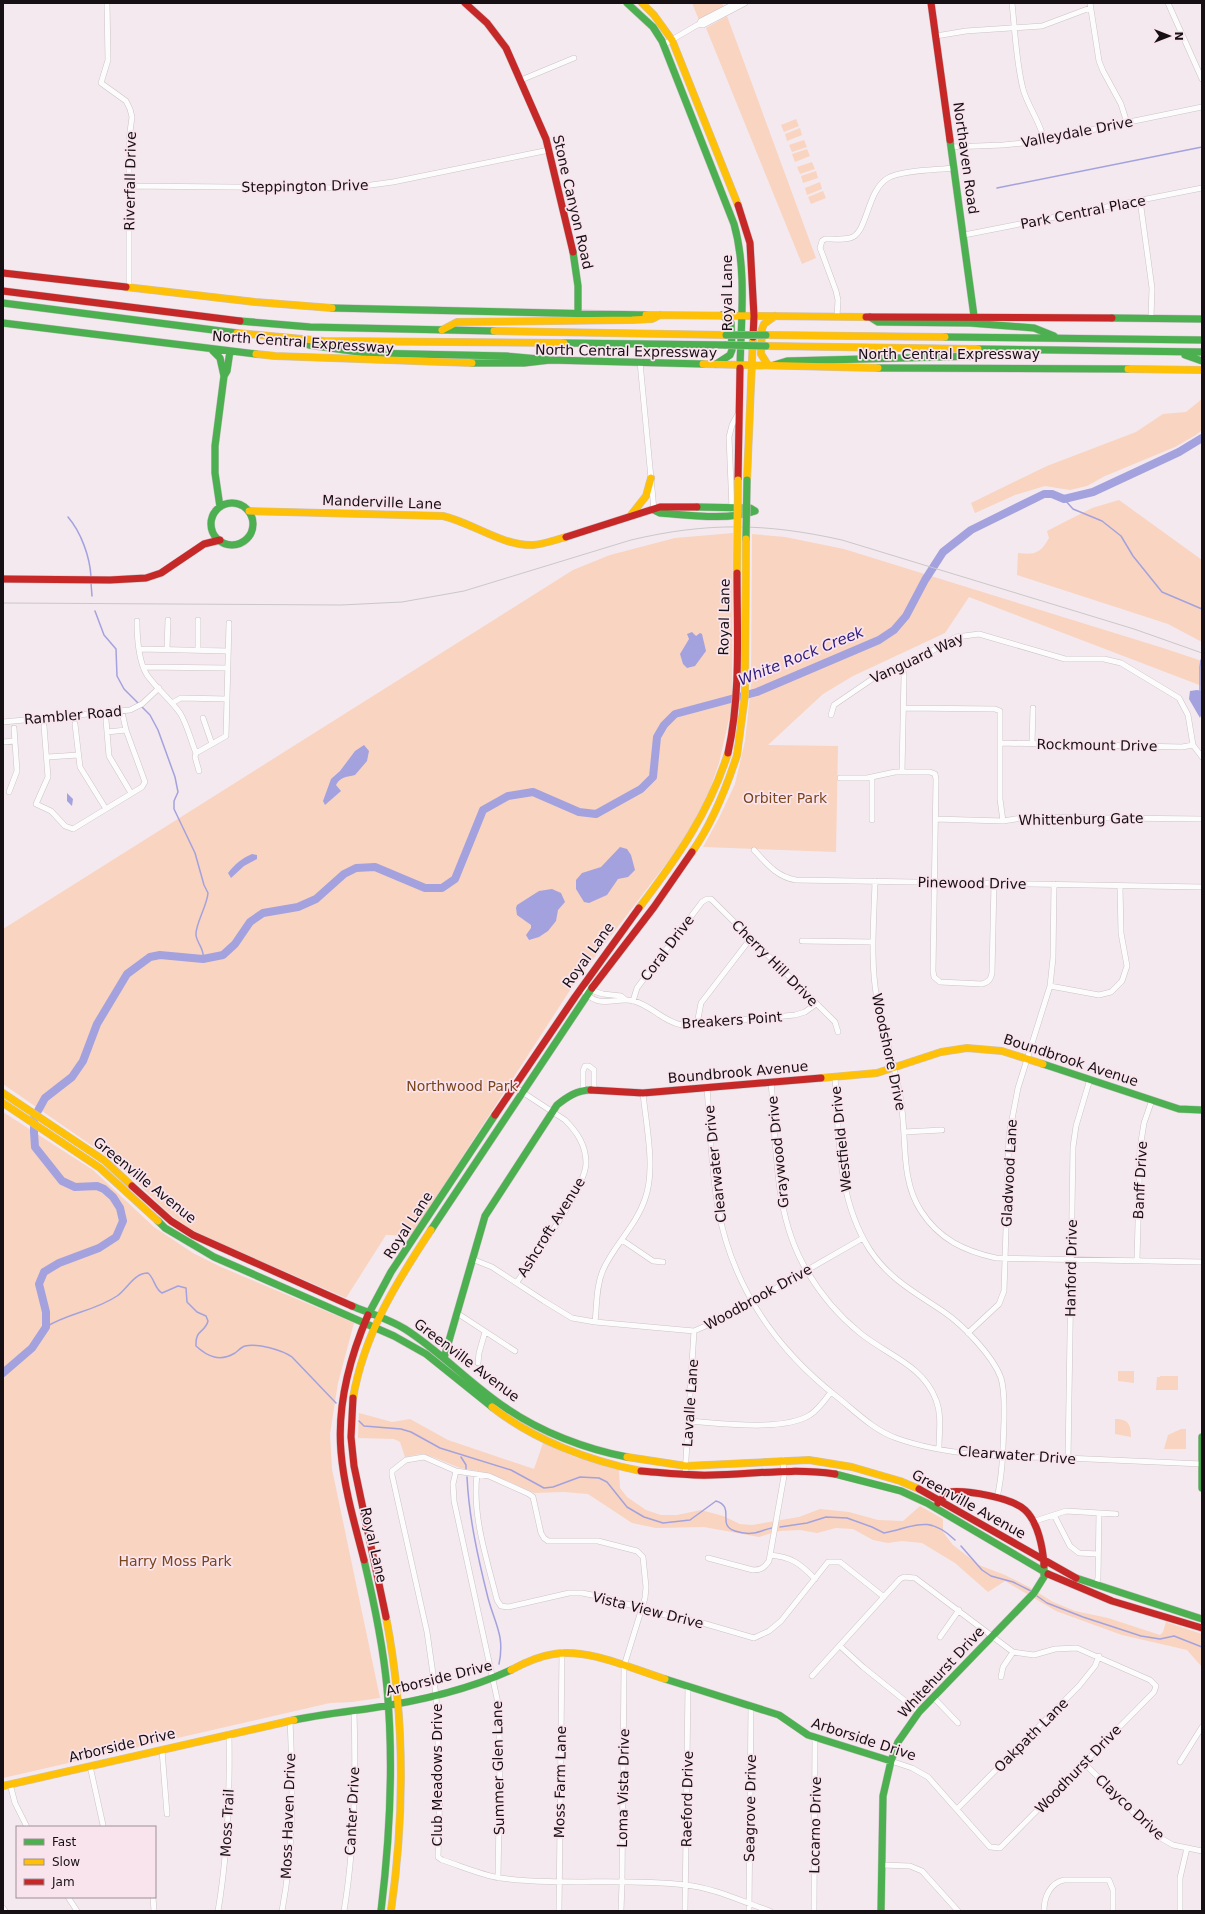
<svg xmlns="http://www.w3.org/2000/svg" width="1205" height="1914" viewBox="0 0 1205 1914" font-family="'DejaVu Sans',sans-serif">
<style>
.green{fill:#f9d4c1}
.water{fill:#a3a2de}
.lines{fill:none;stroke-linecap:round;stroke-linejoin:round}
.stream{stroke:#a3a2de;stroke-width:1.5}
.river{stroke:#a3a2de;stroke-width:8}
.street-casing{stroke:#cbc3c7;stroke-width:6}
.fast-casing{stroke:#cbc3c7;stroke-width:8}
.slow-casing{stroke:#cbc3c7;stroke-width:8}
.jam-casing{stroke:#cbc3c7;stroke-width:8}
.street{stroke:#fdfcfc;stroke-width:5}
.fast{stroke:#4caf50;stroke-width:7}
.slow{stroke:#ffc107;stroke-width:7}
.jam{stroke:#c62828;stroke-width:7}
.tram{stroke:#cac7c9;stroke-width:1}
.fast-bridge-casing{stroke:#cbc3c7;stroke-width:8;stroke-linecap:butt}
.slow-bridge-casing{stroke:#cbc3c7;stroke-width:8;stroke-linecap:butt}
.jam-bridge-casing{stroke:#cbc3c7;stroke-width:8;stroke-linecap:butt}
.fast-bridge{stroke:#4caf50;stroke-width:7}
.slow-bridge{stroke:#ffc107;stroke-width:7}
.jam-bridge{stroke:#c62828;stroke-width:7}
.labels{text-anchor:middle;stroke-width:3.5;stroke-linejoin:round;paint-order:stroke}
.street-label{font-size:14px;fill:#160f13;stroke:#f9e4ed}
.park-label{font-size:14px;fill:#7b451b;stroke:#f9e4ed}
.water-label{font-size:15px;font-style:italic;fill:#2b1a7d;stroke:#f9e4ed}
</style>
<rect width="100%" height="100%" fill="#f4e9ee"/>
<path class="green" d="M692 3H722L724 7 699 20Z
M727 16 816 258 802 264 706 28Z
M796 119 799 126 784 132 781 125Z
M800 128 802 135 787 141 785 134Z
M804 140 807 147 792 152 789 145Z
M807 149 810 156 795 162 792 154Z
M812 162 815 169 800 174 797 167Z
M816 171 818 178 803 183 801 176Z
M820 182 822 189 807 195 805 188Z
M823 191 826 198 811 204 808 197Z
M1202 399V430L1196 435 1175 447 1105 476 1087 486 1070 490 1045 486 1015 495 975 513 971 503 1047 466 1136 432 1163 414 1186 412Z
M1119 500 1202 560V642L1168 624 1017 575 1018 553C1035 555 1041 553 1049 538L1047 531 1092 508Z
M733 533 732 706 719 763 709 792 692 825 679 847 574 984 411 1236 386 1235 346 1298 222 1244 184 1226 162 1207 127 1173 101 1152 3 1084V929L573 570 610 555 675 538Z
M752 534 785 537 844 549 1163 648 1202 661V686L969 597 945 633 853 676 823 694 768 745 838 746 836 852 703 847 719 818 735 784 745 741 751 685Z
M3 1112 93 1170 154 1227 193 1253 221 1267 354 1323 338 1383 330 1434 332 1469 380 1698 352 1702 330 1703 3 1778Z
M1118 1371H1134V1383L1118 1381Z
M1160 1376H1178V1390H1156L1157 1377H1160Z
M359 1413 392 1422 410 1419 448 1440 534 1469 543 1443 575 1457 619 1470 620 1488 627 1497 646 1510 661 1515H677L701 1510 723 1516 740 1524 752 1525 799 1517 820 1509 849 1512 878 1520 903 1521 920 1506 943 1519V1532L953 1545 979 1565 1005 1575 1029 1587 1053 1602 1075 1611 1108 1618 1160 1635 1163 1632 1166 1622 1202 1634V1667L1187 1650 1122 1635 1056 1611 1005 1581 988 1592 955 1563 922 1543 902 1541 888 1543 873 1540 853 1529 836 1528 817 1533 800 1530 779 1531 759 1537 704 1527 656 1528 632 1523 588 1494 564 1492 534 1493 508 1481 477 1471 460 1468 433 1457 420 1454 405 1457 400 1442 394 1439 358 1438Z
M1115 1419C1128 1419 1131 1424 1131 1437L1115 1434Z
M1181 1429H1186V1449H1164L1168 1435Z"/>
<path class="water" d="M692 632 696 636 700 633 702 634 706 651 695 666 687 668 683 664 680 654 689 639 687 634Z
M1197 690 1202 691V713L1200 718 1189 699 1190 691Z
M364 745 369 751 367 761 355 775C347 777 341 776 336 785L341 791 325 805 323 801 331 779 340 771 355 751Z
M67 793 73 799 72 806 67 801Z
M620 847 627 849 631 855 635 870 628 877 618 879 607 895 589 903 584 902 576 889V880L582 873 601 867Z
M252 854 257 855V859L244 866 231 878 228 873C234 865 242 858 252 854Z
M552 889 561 893 565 902 558 910 556 921 548 931 539 937 529 940 526 935 531 928V925L517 915 516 908 517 905 539 891Z"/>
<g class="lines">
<path class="stream" d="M997 188 1202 147
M1064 499 1073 509 1102 521 1121 536 1133 556 1162 592 1202 609
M68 517C81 532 90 557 91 577
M91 583 92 596
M95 611 104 635 116 649 117 676 124 689 150 715 158 730 175 777 178 792 174 801V809L195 853 204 885 208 893C207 906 195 925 196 935 197 944 205 949 203 959
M1200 691V667L1201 660
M46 1327C68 1313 95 1311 117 1296 128 1288 134 1273 148 1273 155 1279 154 1288 162 1293L178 1286 186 1288 187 1302 197 1312 206 1316 208 1321C205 1333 195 1329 196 1346 208 1357 220 1362 235 1353 238 1351 241 1347 245 1346 258 1343 282 1350 292 1357L336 1403
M359 1421 364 1426 401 1429 411 1432 440 1448 511 1470 544 1488 553 1487 580 1477 599 1478 607 1482 627 1507 644 1517 663 1523 690 1520 716 1501C736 1507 716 1525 735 1531 741 1533 748 1534 754 1533 760 1532 766 1529 772 1528
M461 1457 466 1465V1469
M467 1477C469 1518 478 1558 488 1598 495 1624 505 1636 499 1664
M780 1527 807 1523 826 1517 847 1518 872 1527 884 1533C914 1527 928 1514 955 1540
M961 1546 982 1570 991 1576 1013 1582 1031 1591
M1037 1596 1047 1603 1083 1617 1141 1636 1160 1639 1174 1636 1202 1647"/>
<path class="river" d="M3 1373 32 1348 46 1327V1312L39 1284 44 1272 59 1263 99 1248 116 1237 123 1221 120 1208 113 1197 104 1189 97 1186 75 1187 62 1181 35 1147 34 1132V1118L45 1098 72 1077 83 1061 97 1024 127 974 150 957 160 955 203 959 223 955 235 944 250 922 263 913 298 907 316 899 344 874 356 868 375 867 425 888H442L455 879 483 810 508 796 533 792 579 812 596 814 641 789 653 777 657 737 664 725 675 714 757 692 879 640 894 630 906 616 925 580 943 552 971 530 1044 494H1052L1064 499 1093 492 1179 452 1202 438"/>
<defs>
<path id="street" d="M107 3 108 60 101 83 126 101 130 109 132 117 129 139V287
M1012 3C1015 31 1016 61 1023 89 1028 107 1040 121 1044 140
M1090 3 1099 61 1103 71 1121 104 1127 123
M1168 3 1202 79
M699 24 703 25 745 3
M936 36 966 31 1042 26 1090 8
M663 45 699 24 701 21 736 3
M521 80 574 58
M951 147 1003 145 1032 142 1202 107
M129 186 349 188 393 182 549 150
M1140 200 1152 288 1151 318
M964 235 1202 188
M837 317 838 300 836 291 822 253 820 248 822 241 825 239C833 239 842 240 850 238 868 234 866 191 888 178 901 170 938 170 954 168
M640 362 654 510
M732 509 729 437 732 425 739 412
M137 621C137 637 139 662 147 675 157 689 170 699 180 713 187 724 191 741 196 753L195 757 199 771
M140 649 228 651
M167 649 168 620
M198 650V620
M902 665 904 676 902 772
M144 667 227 668
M172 703 181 698 227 699
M904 708 995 709 1000 711V799L1003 821
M831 715 834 705 878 675 925 655 956 637 979 634 1065 659H1104L1121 663 1179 698 1188 715 1193 745 1202 757
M203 718 212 744
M106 720 109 756 131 793
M3 722 130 710 142 704 159 688
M75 724 80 767 106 809
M44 726 48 777 36 804 51 811 65 826 73 829 142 787 145 782 126 730 122 712
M107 732 126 730
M3 742 15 741
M1001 743 1182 747 1193 745
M1032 744 1033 708
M196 753 226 736 229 623
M48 757 78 755
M840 778H867L895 772H930L935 774 936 779 933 971 934 977 940 982 982 984C989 982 991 979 992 973L994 883
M9 792 17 771 14 728
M935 819 1003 821 1028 817 1202 819
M872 820V777
M754 850C767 864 777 877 796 880L1202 887
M875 881C874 920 870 961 877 999 883 1034 896 1067 901 1102 907 1138 900 1179 921 1211 939 1239 964 1251 996 1258L1202 1262
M802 941 873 942
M1050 986 1099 995 1111 992 1122 981 1127 966 1121 933 1120 886
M581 987C597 1012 615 996 634 1001 652 1006 664 1022 682 1025L795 1015 805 1012 816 1004
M581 987 603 994 621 996 626 1000
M633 1001 637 988 702 902 707 899H711L835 1022 838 1032
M697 1024 701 1003 751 938
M835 1077C839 1136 837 1199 870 1250 889 1279 916 1293 944 1312 963 1325 993 1356 1001 1378 1005 1391 1004 1406 1004 1420 1003 1447 1003 1472 997 1498
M771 1082C777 1145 773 1215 807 1271 821 1295 839 1316 860 1333 887 1355 923 1365 936 1400 942 1415 939 1432 939 1448
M513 1086 565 1120C577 1132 586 1145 586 1163 586 1188 533 1259 517 1282
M707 1087C710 1127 711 1168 718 1208 732 1285 775 1348 836 1396 854 1410 873 1430 896 1438 949 1457 1010 1457 1066 1458 1111 1460 1156 1462 1202 1464
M583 1089V1071L585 1066H589L594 1070V1089
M904 1132 942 1130
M622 1240 653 1261 663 1262
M472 1259 492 1267 544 1301 572 1318 595 1322 694 1331 724 1318 863 1238
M1137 1260 1140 1148 1144 1123 1152 1100
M457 1313 515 1351
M595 1322C597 1305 596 1286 603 1270 614 1245 636 1226 645 1199 656 1169 646 1125 643 1093
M968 1333 999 1304 1004 1291 1009 1135 1018 1088 1050 986 1053 958 1054 884
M478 1363 479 1353 485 1332
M688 1421C721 1423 782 1432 810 1415 819 1409 825 1400 831 1392
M1068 1459 1073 1147 1076 1126 1090 1079
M456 1471 453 1484 454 1501 498 1703 500 1760 498 1878
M477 1474C472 1517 487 1559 497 1600L501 1606 508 1607 569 1593H582L602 1597 669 1616 706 1624 754 1638 769 1631 781 1621 828 1562H840L884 1597
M685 1475 694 1331
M1054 1515 1070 1546 1079 1553 1098 1554
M1032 1522 1066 1511 1116 1514
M770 1555C791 1557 800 1563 815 1579
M708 1558 753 1570C761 1570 764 1568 769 1561L784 1476 783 1460
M1096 1585 1098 1578 1099 1513
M940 1637 959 1610
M840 1646 863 1667 919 1712
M812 1676 900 1579 904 1577 915 1578 1013 1652 1034 1655 1055 1649 1077 1648 1150 1680 1156 1686 1154 1692 1000 1848 990 1847 928 1777 912 1768 891 1761
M1001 1677 1003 1667 1013 1652
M933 1697 958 1723
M162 1750 167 1814
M1180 1762 1202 1727
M1084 1763 1157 1836 1173 1845 1202 1851
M90 1766 103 1825
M10 1784 15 1803 27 1827
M957 1809 1079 1686 1095 1666 1099 1656
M882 1865 910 1866 922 1871 958 1911
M68 1897 77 1911
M153 1897 154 1911
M3 1908 5 1911
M218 1911C228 1852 230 1794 229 1734
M282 1911C294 1848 293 1784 290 1720
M344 1911C355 1845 356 1777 354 1710
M559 1911 562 1652
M621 1911 622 1883 624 1666 645 1598 646 1587 643 1557 637 1551 598 1541H548L544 1538 541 1533 533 1497 529 1494 489 1476 456 1471 424 1457 406 1460 392 1471V1475L427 1632 436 1695 440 1788 438 1857 442 1860C461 1866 481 1875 500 1878 562 1886 624 1878 686 1885 714 1888 743 1902 770 1911
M685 1911 688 1686
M749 1911 751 1706
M814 1911 815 1738
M1044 1911C1044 1897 1050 1883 1064 1880H1109L1113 1890V1911
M1180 1911V1878L1187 1848"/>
<path id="fast" d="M627 3 653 27 662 41 734 224C747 270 741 320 740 368
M950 140 974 316
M573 252 578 286V312
M3 303 237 333
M332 308 646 315
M870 317 878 322 970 323 1034 328 1054 336
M1112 318 1202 319
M240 321 310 327 494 331
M3 323 256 354
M945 337 1202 340
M564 343 726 345
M309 345 366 353 506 356 550 360
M211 349 220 358 224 376
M978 349 1202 352
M1185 355 1202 361
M472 363H524L550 360 703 364
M716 364 730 355 732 350 731 323 722 315
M774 365 787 361 978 356
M878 368 1128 369
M211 524a21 21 0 1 1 42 0a21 21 0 1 1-42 0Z
M220 507 215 473V446L224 376 227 371 230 351
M654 510 660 513C688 515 728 521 755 511L750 508 697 507
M1043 1064 1179 1109 1202 1110
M158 1221 165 1228 214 1257 394 1336 426 1354 492 1407
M431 1230 592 988
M352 1306C369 1313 389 1319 405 1329 441 1352 470 1384 506 1408 541 1432 585 1449 627 1457
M368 1315 391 1272 495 1115
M444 1358 485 1216 557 1105C567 1097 577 1090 591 1090
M1202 1437V1488
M835 1474 901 1491 927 1503 1048 1574
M364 1560C374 1602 383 1644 387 1688 394 1763 390 1837 381 1911
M1076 1578 1202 1619
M665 1679 779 1715 808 1735 891 1761
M294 1720C318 1715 342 1712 366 1709 415 1702 466 1691 511 1670
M881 1911 883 1796 891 1761 898 1742 919 1712 1034 1593 1044 1577V1565"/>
<path id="slow" d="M642 3 654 15 672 40 738 205
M126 287 255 302 332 308
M646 315 866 317
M442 330 457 322 632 320 652 319 660 315
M494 331 726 335
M237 333 324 341 564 343
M766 335 945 337
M766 346 978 349
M256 354 275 356 472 363
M703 364 878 368
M768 365 761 354 762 329 764 324 775 316
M1128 369 1202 370
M747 480 753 337
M249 511 443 516C473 523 502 546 533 545 545 544 555 540 566 537
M631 515 646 496 651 478
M692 852C713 822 726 789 737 755
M639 908C677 858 709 813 728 753
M821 1078 877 1073 941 1052 967 1048 1002 1051 1043 1064
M3 1093 105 1161 132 1186
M3 1103 100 1168 158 1221
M353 1398C364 1334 396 1283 431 1230
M492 1407C534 1440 589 1461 641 1471
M627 1457 686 1466 809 1460 852 1467 900 1481 919 1489
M386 1617C405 1715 405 1813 391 1911
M511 1670C524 1663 539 1656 554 1654 589 1648 632 1669 665 1679
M3 1786 294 1720"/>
<path id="jam" d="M465 3 487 23 506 48 546 139 573 252
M931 3 950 140
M738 205 750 243 754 316 753 337
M3 273 126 287
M3 291 240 321
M866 317 1112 318
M738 480 740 368
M566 537 660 507H697
M3 579 110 580 146 578 161 573 204 544 220 540
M592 988 654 907 692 852
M591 1090 643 1093 821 1078
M495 1115 575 997 639 908
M132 1186 171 1221 193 1235 352 1306
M353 1398 351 1437 354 1466 386 1617
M641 1471C665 1473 688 1476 712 1475 753 1474 794 1468 835 1474
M919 1489 1076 1578
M938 1503 948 1492C966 1490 1011 1497 1025 1510 1038 1522 1043 1548 1044 1565
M364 1560C355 1525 344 1488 341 1452 337 1406 350 1357 368 1315
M1048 1574 1112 1601 1202 1628"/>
</defs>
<use href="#street" class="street-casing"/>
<use href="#fast" class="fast-casing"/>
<use href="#slow" class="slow-casing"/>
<use href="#jam" class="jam-casing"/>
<use href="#street" class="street"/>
<use href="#fast" class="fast"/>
<use href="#slow" class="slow"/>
<use href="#jam" class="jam"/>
<path class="tram" d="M3 603 341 605 402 602 464 591 631 540C707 522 766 523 842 540L1134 629 1202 653"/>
<defs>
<path id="fast-bridge" d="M726 335H766
M726 345 766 346
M746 539 747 480"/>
<path id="slow-bridge" d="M737 573 738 480
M737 755 745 695 746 539"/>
<path id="jam-bridge" d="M728 753C741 694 737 633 737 573"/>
</defs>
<use href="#fast-bridge" class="fast-bridge-casing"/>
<use href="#slow-bridge" class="slow-bridge-casing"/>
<use href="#jam-bridge" class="jam-bridge-casing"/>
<use href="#fast-bridge" class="fast-bridge"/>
<use href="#slow-bridge" class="slow-bridge"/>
<use href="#jam-bridge" class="jam-bridge"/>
</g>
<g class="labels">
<g class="street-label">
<text transform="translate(1077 132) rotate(-11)" y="5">Valleydale Drive</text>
<text transform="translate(966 158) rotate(82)" y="5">Northaven Road</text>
<text transform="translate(130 181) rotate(-89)" y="5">Riverfall Drive</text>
<text transform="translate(305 186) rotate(-1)" y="5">Steppington Drive</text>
<text transform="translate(573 202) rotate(77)" y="5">Stone Canyon Road</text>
<text transform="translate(1083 212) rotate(-11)" y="5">Park Central Place</text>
<text transform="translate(727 293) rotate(-90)" y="5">Royal Lane</text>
<text transform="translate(303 342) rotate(4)" y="5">North Central Expressway</text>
<text transform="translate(626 351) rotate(1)" y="5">North Central Expressway</text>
<text x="949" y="359">North Central Expressway</text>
<text transform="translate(382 502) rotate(2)" y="5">Manderville Lane</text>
<text transform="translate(724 617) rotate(-89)" y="5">Royal Lane</text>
<text transform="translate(917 658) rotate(-25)" y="5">Vanguard Way</text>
<text transform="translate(73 715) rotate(-5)" y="5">Rambler Road</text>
<text transform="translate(1097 745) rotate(1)" y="5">Rockmount Drive</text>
<text transform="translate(1081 819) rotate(-1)" y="5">Whittenburg Gate</text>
<text transform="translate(972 883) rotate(1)" y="5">Pinewood Drive</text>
<text transform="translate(667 948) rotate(-53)" y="5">Coral Drive</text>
<text transform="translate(588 955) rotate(-54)" y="5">Royal Lane</text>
<text transform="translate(775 963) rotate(45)" y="5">Cherry Hill Drive</text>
<text transform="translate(732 1020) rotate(-4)" y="5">Breakers Point</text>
<text transform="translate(889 1052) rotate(78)" y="5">Woodshore Drive</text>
<text transform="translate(1071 1060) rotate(18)" y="5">Boundbrook Avenue</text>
<text transform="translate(738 1072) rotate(-5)" y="5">Boundbrook Avenue</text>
<text transform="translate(841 1139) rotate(-96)" y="5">Westfield Drive</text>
<text transform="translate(778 1152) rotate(-96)" y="5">Graywood Drive</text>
<text transform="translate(715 1164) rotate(-96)" y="5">Clearwater Drive</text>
<text transform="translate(1009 1173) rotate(-87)" y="5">Gladwood Lane</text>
<text transform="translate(145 1180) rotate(39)" y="5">Greenville Avenue</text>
<text transform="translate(1140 1180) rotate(-87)" y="5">Banff Drive</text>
<text transform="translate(408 1225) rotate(-57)" y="5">Royal Lane</text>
<text transform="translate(551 1227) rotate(-58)" y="5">Ashcroft Avenue</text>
<text transform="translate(1071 1268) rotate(-89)" y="5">Hanford Drive</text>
<text transform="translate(758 1297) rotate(-29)" y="5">Woodbrook Drive</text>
<text transform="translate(467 1360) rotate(37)" y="5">Greenville Avenue</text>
<text transform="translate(690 1403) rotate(-86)" y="5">Lavalle Lane</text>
<text transform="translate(1017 1455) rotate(4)" y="5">Clearwater Drive</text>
<text transform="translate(969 1504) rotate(29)" y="5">Greenville Avenue</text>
<text transform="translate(374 1545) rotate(77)" y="5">Royal Lane</text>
<text transform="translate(648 1610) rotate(14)" y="5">Vista View Drive</text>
<text transform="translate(941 1672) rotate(-47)" y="5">Whitehurst Drive</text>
<text transform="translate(439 1678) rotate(-14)" y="5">Arborside Drive</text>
<text transform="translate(1031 1735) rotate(-45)" y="5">Oakpath Lane</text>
<text transform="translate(864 1739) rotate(18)" y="5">Arborside Drive</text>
<text transform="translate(122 1745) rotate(-13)" y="5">Arborside Drive</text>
<text transform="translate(498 1768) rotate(-91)" y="5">Summer Glen Lane</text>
<text transform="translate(1078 1769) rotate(-46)" y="5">Woodhurst Drive</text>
<text transform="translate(437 1775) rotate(-90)" y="5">Club Meadows Drive</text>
<text transform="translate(560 1782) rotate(-89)" y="5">Moss Farm Lane</text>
<text transform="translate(623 1788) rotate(-89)" y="5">Loma Vista Drive</text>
<text transform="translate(687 1799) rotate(-89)" y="5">Raeford Drive</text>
<text transform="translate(1130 1807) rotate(43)" y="5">Clayco Drive</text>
<text transform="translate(750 1808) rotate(-89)" y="5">Seagrove Drive</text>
<text transform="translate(352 1811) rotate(-87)" y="5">Canter Drive</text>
<text transform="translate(288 1816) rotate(-88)" y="5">Moss Haven Drive</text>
<text transform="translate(227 1823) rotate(-87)" y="5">Moss Trail</text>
<text transform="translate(815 1825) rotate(-89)" y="5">Locarno Drive</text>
</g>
<g class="park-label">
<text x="785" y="803">Orbiter Park</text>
<text x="462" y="1091">Northwood Park</text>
<text x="175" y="1566">Harry Moss Park</text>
</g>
<g class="water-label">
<text transform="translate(801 656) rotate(-22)" y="5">White Rock Creek</text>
</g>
</g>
<rect width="1205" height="1914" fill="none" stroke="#160f13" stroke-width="8"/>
<rect x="16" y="1826" width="140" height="72" fill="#f9e4ed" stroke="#9e8f96"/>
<rect x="24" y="1839" width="20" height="6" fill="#4caf50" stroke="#9e8f96"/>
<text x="52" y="1846" font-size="12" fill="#160f13">Fast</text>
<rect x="24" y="1859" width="20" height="6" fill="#ffc107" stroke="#9e8f96"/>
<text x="52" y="1866" font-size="12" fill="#160f13">Slow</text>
<rect x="24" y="1879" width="20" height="6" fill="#c62828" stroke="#9e8f96"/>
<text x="52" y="1886" font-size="12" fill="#160f13">Jam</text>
<g transform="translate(1169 36) rotate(90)" stroke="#f9e4ed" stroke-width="3" paint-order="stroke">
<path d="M0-3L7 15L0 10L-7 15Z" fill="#160f13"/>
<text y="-6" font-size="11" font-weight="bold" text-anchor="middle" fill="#160f13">N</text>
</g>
</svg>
